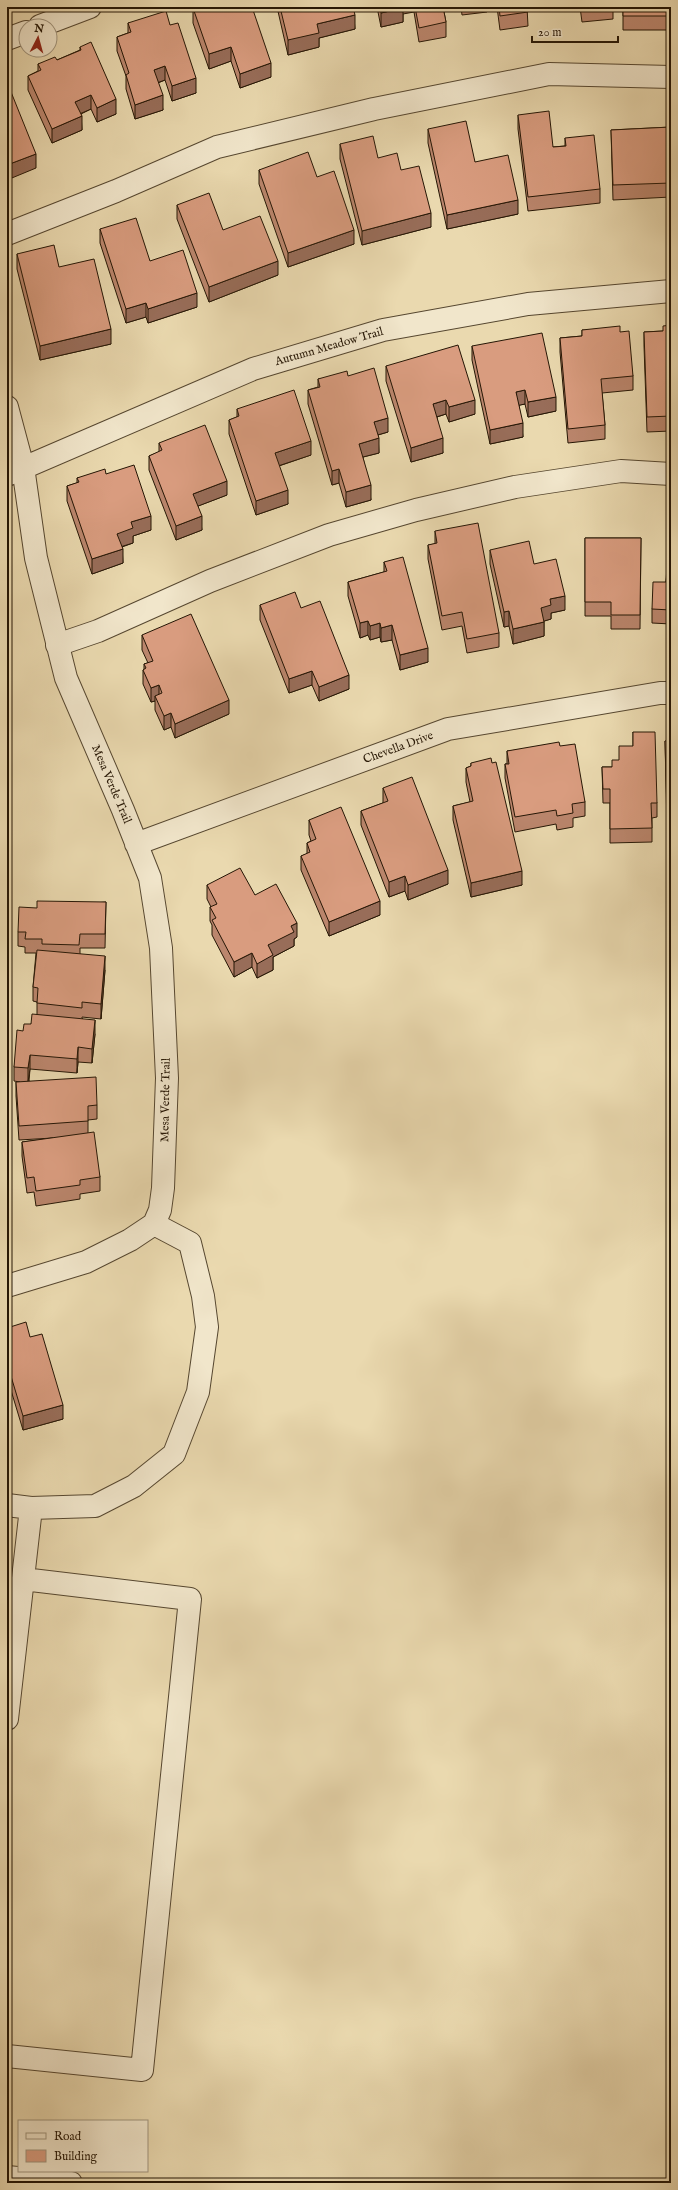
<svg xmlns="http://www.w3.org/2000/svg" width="678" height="2190" viewBox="0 0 678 2190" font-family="'IM FELL English',serif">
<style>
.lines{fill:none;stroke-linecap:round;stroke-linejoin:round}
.minor-casing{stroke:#564730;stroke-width:24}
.minor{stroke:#f1e6cb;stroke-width:22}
.wall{fill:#bb866d;stroke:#251605}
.shaded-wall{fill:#986d59;stroke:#251605}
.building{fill:#d99c7f;stroke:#251605}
.labels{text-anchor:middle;stroke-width:3;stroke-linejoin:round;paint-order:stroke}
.street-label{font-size:12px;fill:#251605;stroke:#f1e6cb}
</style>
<rect width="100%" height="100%" fill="#ead9af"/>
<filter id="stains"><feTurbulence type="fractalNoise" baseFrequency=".005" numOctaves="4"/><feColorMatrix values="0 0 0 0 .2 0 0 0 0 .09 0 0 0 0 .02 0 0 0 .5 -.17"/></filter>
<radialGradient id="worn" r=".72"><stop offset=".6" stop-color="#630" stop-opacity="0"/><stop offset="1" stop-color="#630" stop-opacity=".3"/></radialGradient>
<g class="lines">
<defs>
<path id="minor" d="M40 26 90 7
M7 39 26 32
M7 234 116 191 217 147 374 109 549 74 671 77
M7 407 23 467 36 558 66 678 123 810 150 878 161 948 167 1078 163 1188 160 1210 154 1224 130 1240 86 1262 7 1286
M7 475 253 369 383 330 528 304 671 291
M57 645 98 631 210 581 329 535 416 510 515 487 621 471 671 474
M136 844 448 729 660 693H671
M7 1505 31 1508 95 1506 134 1486 174 1454 198 1392 207 1327 203 1296 190 1243 154 1224
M7 1719 31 1508
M7 2056 142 2070 190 1599 23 1579
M7 2177 71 2183"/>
</defs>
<use href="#minor" class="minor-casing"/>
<use href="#minor" class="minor"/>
</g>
<path class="wall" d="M277 7H353L355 29 319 38V47L288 55Z
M377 7H443L446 22V37L419 42 414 12 403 14V22L381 27Z
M461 7H487V12L462 15Z
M497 7H527L528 26 500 30Z
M580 7H613V19L582 22Z
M623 7H671V30H623Z
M193 8 271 77 240 88 231 61 209 69 193 23Z
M128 23 170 25 196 93 172 101 165 80 158 83 163 110 135 119 126 89V76L117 51V37L128 33Z
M80 47 116 114 97 122 91 109 81 114 82 130 52 143 28 90V76L38 71V64L57 60 80 50Z
M518 115 553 147 565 146V138L600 189V203L528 211 518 129Z
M671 127V197L613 200 611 130Z
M428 129 475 162 518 214 447 229 428 143Z
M340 144 378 158 431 227 362 245 340 159Z
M259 170 317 177 354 244 288 267 259 184Z
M177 205 223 230 278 275 209 302 177 219Z
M100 229 150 261 197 307 148 323 146 317 126 323 100 243Z
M17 254 59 267 111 344 40 360 17 269Z
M671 325V431L647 432 644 346V332L663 331Z
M582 330 620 332 633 376V390L602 393 605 425V439L568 443 560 352V338L582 336Z
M472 346 556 411 528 417 525 404 519 405 523 437 490 444 472 360Z
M386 366 475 414 449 422 446 414 437 417 443 453 411 462 386 381Z
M348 376 388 432 378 435 379 453 363 457 371 500 346 507 339 483 332 485 308 404V390L318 387V379Z
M237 409 311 455 279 466 288 504 256 515 229 434V420L237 417Z
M159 443 227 495 198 506 202 530 176 540 149 470V456L159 452Z
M106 474 151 530 133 536V543L122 547 123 563 92 574 67 501V486L77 483V478Z
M435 531 499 633V647L467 653 462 626 442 630 428 559V545L435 544Z
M671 534V624L652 623V609L666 582Z
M585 538H641L640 629H611V616H585Z
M490 550 565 610 551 613V619L544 621V636L513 644 509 626 504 627 490 564Z
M384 562 428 662 400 670 392 640 381 642 380 637 370 640 368 635 360 638 348 596V582L384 572Z
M260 605 301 608 349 689 319 701 312 685 289 693 260 620Z
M142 635 229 714 175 738 171 727 164 730 155 710V701L151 702 143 684V670L144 669V664L148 663 142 650Z
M633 732 657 803V817L652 818V842L610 843V803H603L602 767H612L633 746Z
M665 741H671V826H667Z
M560 746 585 802V816L573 818V827L557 830 556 824 515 832 505 778V764H507V751Z
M471 763 522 885 471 897 453 820V806L470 802 466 782V768L471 766Z
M383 788 448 884 408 900 405 891 389 897 361 825V811L383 803Z
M309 820 380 915 329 936 301 870V856L307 854V843L311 841 309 835Z
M207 885 255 895 297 937 294 939V946L273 957V970L257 978 252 967 234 977 212 935V925L210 921V907H211L207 899Z
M106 902 105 948H80V954L105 970 101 1019 82 1017V1018L95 1034 92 1063 78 1062 77 1073 30 1069 29 1081 97 1105V1119L88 1120V1133L100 1177V1191L80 1194V1199L36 1206 34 1192 27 1193 22 1156V1142L53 1138 19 1140 16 1096V1082H20L14 1081V1067L23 1031 31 1024 37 1014V1002L33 1001V987L36 953H25V947L18 946V932L37 908Z
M7 1328 63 1419 23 1430 7 1377Z"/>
<path class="shaded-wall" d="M403 8V22L381 27V13Z
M355 15V29L319 38V47L288 55V40L317 24Z
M231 47V61L209 69V54Z
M271 63V77L240 88V74Z
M165 66V80L154 84V70Z
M196 78V93L172 101V86Z
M91 95V109L75 116V102Z
M163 95V110L135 119V105Z
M116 99V114L97 122V108Z
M82 116V130L52 143V129Z
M36 154V168L7 180V165Z
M518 200V214L447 229V215Z
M431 213V227L362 245V231Z
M354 230V244L288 267V253Z
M278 261V275L209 302V287Z
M197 293V307L148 323V309Z
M146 303V317L126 323V309Z
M111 329V344L40 360V346Z
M525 390V404L516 406V392Z
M556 397V411L528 417V402Z
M446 400V414L433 418V404Z
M475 400V414L449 422V407Z
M388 418V432L374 436V422Z
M523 423V437L490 444V430Z
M379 438V453L359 458V444Z
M443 438V453L411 462V448Z
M311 441V455L275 467V453Z
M339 469V483L332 485V471Z
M227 481V495L193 508V494Z
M371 485V500L346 507V492Z
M288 490V504L256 515V501Z
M151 516V530L133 536V543L117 548V534L131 522Z
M202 516V530L176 540V526Z
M123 549V563L92 574V559Z
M565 596V610L551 613V619L541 622V608L550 599Z
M509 611V626L504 627V612Z
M368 621V635L360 638V623Z
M544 622V636L513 644V629Z
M380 623V637L370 640V626Z
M392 625V640L381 642V628Z
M428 648V662L400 670V655Z
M312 671V685L289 693V679Z
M349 675V689L319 701V687Z
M7 676H8V690H7Z
M159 685V699L155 696V701L151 702V688Z
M229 700V714L175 738V724Z
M171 713V727L164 730V716Z
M448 870V884L408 900V885Z
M522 871V885L471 897V883Z
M405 876V891L389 897V882Z
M380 901V915L329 936V922Z
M297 923V937L294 939V946L273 957V970L257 978V964L268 945 291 926Z
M252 953V967L234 977V962Z
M105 956V970L101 1019V1004Z
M95 1020V1034L92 1063V1049Z
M78 1047V1062L77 1073V1059Z
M30 1055V1069L28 1082V1068Z
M63 1405V1419L23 1430V1416Z"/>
<path class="building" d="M197 7H252L271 63 240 74 231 47 209 54 193 8Z
M280 7H353L355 15 317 24 319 33 288 40Z
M380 7H403V8L381 13Z
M415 7H443L446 22 419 28Z
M499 7H527L528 12 500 16Z
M623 7H671V16H623Z
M166 11 170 25 178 23 196 78 172 86 165 66 154 70 163 95 135 105 126 75 129 73 117 37 131 32 128 23Z
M91 42 116 99 97 108 91 95 75 102 82 116 52 129 28 76 41 70 38 64 55 57 57 60 81 50 80 47Z
M7 82 36 154 7 165Z
M549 111 553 147 566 146 565 138 594 135 600 189 528 197 518 115Z
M466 121 475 162 508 155 518 200 447 215 428 129Z
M671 127V183L613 185 611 130Z
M373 136 378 158 397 153 401 170 419 166 431 213 362 231 340 144Z
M308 152 317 177 334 171 354 230 288 253 259 170Z
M209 193 223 230 260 216 278 261 209 287 177 205Z
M136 218 150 261 183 250 197 293 148 309 146 303 126 309 100 229Z
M54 245 59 267 94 259 111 329 40 346 17 254Z
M671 325V416L647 417 644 332 663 331V326Z
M620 326V332L629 331 633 376 601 379 605 425 568 429 560 338 582 336V330Z
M542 333 556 397 528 402 525 390 516 392 523 423 490 430 472 346Z
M458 345 475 400 449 407 446 400 433 404 443 438 411 448 386 366Z
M374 368 388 418 374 422 379 438 359 444 371 485 346 492 339 469 332 471 308 390 320 387 318 379 347 371 348 376Z
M294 390 311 441 275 453 288 490 256 501 229 420 239 416 237 409Z
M205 425 227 481 193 494 202 516 176 526 149 456 162 450 159 443Z
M134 465 151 516 131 522 133 528 117 534 123 549 92 559 67 486 79 482 77 478 105 469 106 474Z
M478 523 499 633 467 639 462 612 442 616 428 545 437 543 435 531Z
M669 534H671V610L652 609 653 582H666Z
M585 538H641L640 615H611V602H585Z
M529 541 534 564 556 559 565 596 550 599 551 605 541 608 544 622 513 629 509 611 504 612 490 550Z
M403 557 428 648 400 655 392 625 381 628 380 623 370 626 368 621 360 623 348 582 387 571 384 562Z
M295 592 301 608 320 601 349 675 319 687 312 671 289 679 260 605Z
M191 614 229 700 175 724 171 713 164 716 155 696 162 693 159 685 151 688 143 670 146 668 144 664 153 661 142 635Z
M633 732H655L657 803H651L652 828 610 829V789H603L602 767H612V760H619V746H633Z
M665 741H671V812H667Z
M559 742 560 746 575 744 585 802 572 804 573 813 557 816 556 810 515 817 505 764H509L507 751Z
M491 758 492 763 496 762 522 871 471 883 453 806 473 801 466 768 471 766V763Z
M412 777 448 870 408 885 405 876 389 882 361 811 388 801 383 788Z
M341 807 380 901 329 922 301 856 310 852 307 843 316 839 309 820Z
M240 868 255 895 276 884 297 923 291 926 294 932 268 945 273 955 257 964 252 953 234 962 212 920 216 918 210 907 217 904 207 885Z
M37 901 106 902 105 934H80L79 945 42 944V939H25L26 932H18L19 907 37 908Z
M37 950 105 956 101 1004 82 1002V1008L37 1003 38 988 33 987Z
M32 1014 95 1020 92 1049 78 1047 77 1059 30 1055 28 1068 14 1067 17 1030 23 1031 24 1024H31Z
M96 1077 97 1105 88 1106V1121L19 1126 16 1082Z
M94 1132 100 1177 80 1180V1185L36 1191 34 1177 27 1178 22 1142Z
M26 1322 30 1337 42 1334 63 1405 23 1416 7 1363V1328Z"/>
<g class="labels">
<g class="street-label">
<text transform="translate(329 346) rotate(-16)" y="4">Autumn Meadow Trail</text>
<text transform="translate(398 747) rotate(-20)" y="4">Chevella Drive</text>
<text transform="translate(112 784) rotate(67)" y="4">Mesa Verde Trail</text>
<text transform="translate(165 1100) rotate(-89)" y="4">Mesa Verde Trail</text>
</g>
</g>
<rect width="678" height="2190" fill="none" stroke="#ead9af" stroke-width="24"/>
<rect x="8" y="8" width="662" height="2174" fill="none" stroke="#251605" stroke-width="2"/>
<rect x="12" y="12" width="654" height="2166" fill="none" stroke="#251605"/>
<rect x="18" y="2120" width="130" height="52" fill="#f1e6cb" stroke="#9f937c"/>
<rect x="26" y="2133" width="20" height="6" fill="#f1e6cb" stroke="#9f937c"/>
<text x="54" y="2140" font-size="12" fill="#251605">Road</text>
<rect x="26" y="2150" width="20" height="12" fill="#d99c7f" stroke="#9f937c"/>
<text x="54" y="2160" font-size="12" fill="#251605">Building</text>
<g transform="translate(38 38) rotate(6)"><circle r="19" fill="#f1e6cb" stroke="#9f937c"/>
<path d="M0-3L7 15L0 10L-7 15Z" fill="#8f2418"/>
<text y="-6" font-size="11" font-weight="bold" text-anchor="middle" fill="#251605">N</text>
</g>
<path d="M532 36v6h86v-6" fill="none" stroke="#251605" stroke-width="2"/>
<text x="538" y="36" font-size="12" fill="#251605" stroke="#f1e6cb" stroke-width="3" paint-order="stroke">20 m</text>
<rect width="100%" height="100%" filter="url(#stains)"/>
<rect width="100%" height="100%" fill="url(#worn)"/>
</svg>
